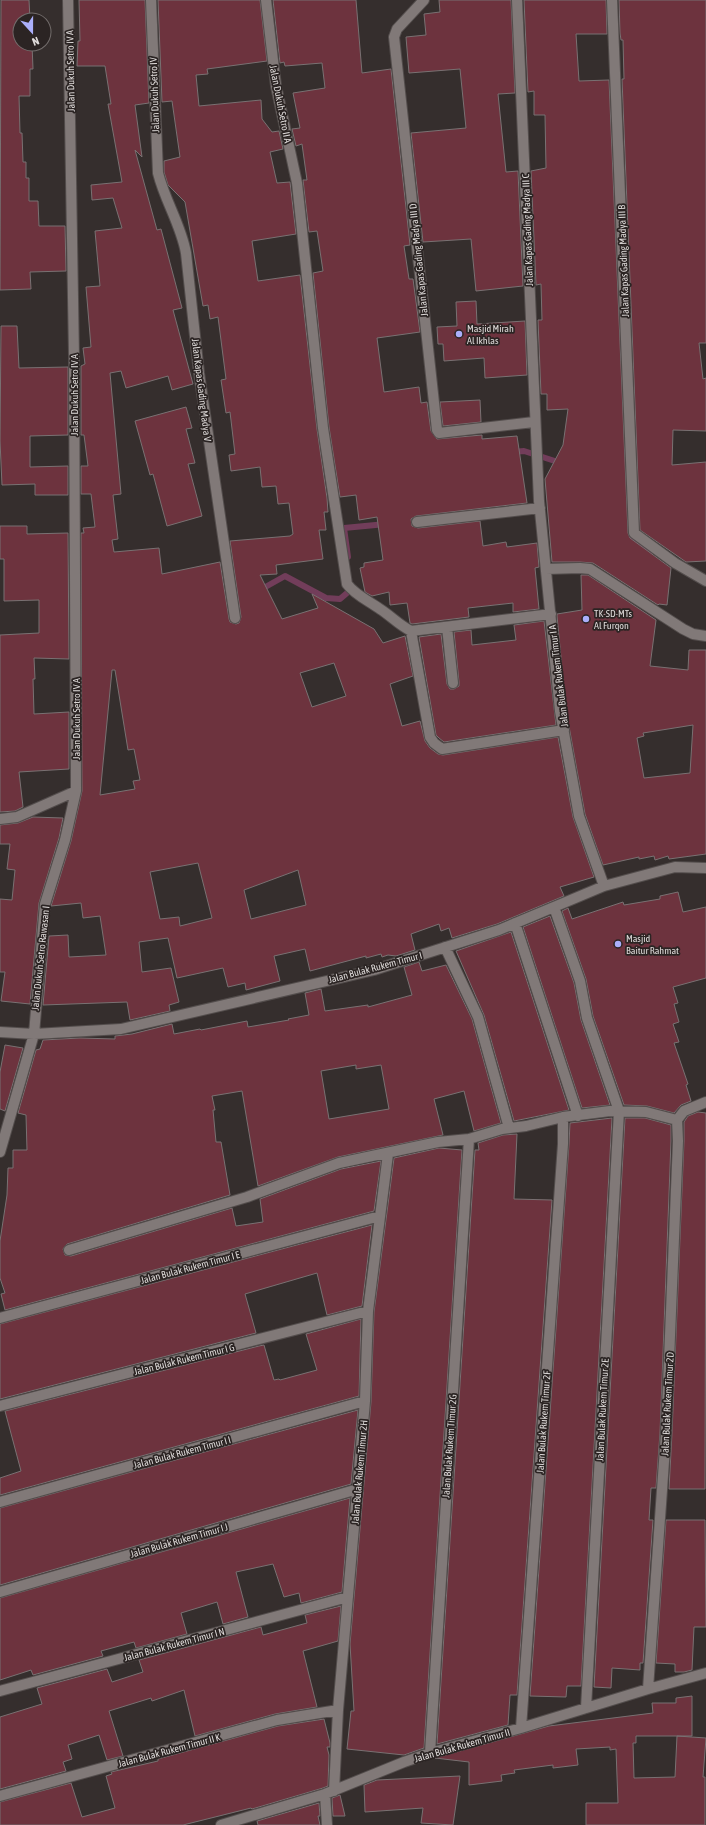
<svg xmlns="http://www.w3.org/2000/svg" width="706" height="1825" viewBox="0 0 706 1825" font-family="'Asap Condensed',sans-serif">
<style>
.lines{fill:none;stroke-linecap:round;stroke-linejoin:round}
.stream{stroke:#723d5a;stroke-width:6}
.building{fill:#6d333e;stroke:#797172;fill-rule:evenodd}
.minor-casing{stroke:#534d4c;stroke-width:12}
.minor{stroke:#817978;stroke-width:10}
.poi-dot{fill:#abaffb;stroke:#2b2423;stroke-width:1.5}
.labels{text-anchor:middle;stroke-width:3.5;stroke-linejoin:round;paint-order:stroke}
.street-label{font-size:10px;fill:#dfdbda;stroke:#2b2423}
.poi-label{font-size:10px;fill:#dfdbda;stroke:#2b2423;text-anchor:start}
</style>
<rect width="100%" height="100%" fill="#352e2d"/>
<g class="lines">
<path class="stream" d="M513 452 524 451 561 463
M624 533 651 551
M348 557 344 528 386 524
M260 590 285 576 326 598 340 599 347 593"/>
</g>
<path class="building" d="M1 0H29L30 20H20V44H32L33 69H30V96H19L20 133H22L23 162H26V178H29V201H38L39 226H65L66 271 30 272 31 289 0 290Z
M79 0H145L149 103 135 105 142 157 135 150 157 230 161 229 182 308 173 310 193 384 172 390 168 376 126 388 121 371 110 373 121 494 113 495 118 539 112 540 114 552 159 548 162 574 220 562 229 619 230 622 236 624 239 623 241 617 230 541 290 536 293 534 289 503 278 504 276 486 262 487 260 467 231 471 229 455 235 454 230 412 226 413 221 380 226 379 218 317 210 319 208 305 203 306 185 202 168 185 164 172V161L180 157 172 101 162 102 158 0H260L267 61 207 69 208 74 196 75 199 106 261 100 262 119 272 132 279 131 283 149 270 152 277 183 290 182 296 234 252 241 258 281 300 275 317 429 327 498 328 512H324L326 530H319L323 559 276 565 277 574 260 575 282 619 318 608 312 594 374 629 383 643 405 636 413 676 390 684 402 726 420 721 425 741 430 748 438 754 443 755 558 737 573 817 594 877 560 887 564 896 497 924 452 938 449 928 441 931 439 924 411 934 415 950 396 956 388 955 382 957 381 954 366 958V956L310 971 305 949 274 956 280 981 246 990 245 983 228 987 223 968 177 978 168 938 139 942 142 972 171 968 179 1002 169 1005 170 1011 130 1020 127 1002 43 1005 49 936 68 935 69 957 106 955 100 916 83 918 81 903 51 906 71 841 82 791 81 533H84L83 528 95 527 91 494H81V466H88L84 435H81V366L85 364 83 348 91 347 86 287 100 286 95 231 122 228 113 198 92 200 91 185 122 182 108 104H111L105 66H77L78 41H80ZM334 663 346 696 312 707 300 673ZM112 670H115L128 750 134 749 140 780 133 781 135 789 100 795ZM198 863 212 918 180 926 179 917 160 919 150 872ZM298 870 306 905 251 919 244 890Z
M273 0H356L362 73 391 69 410 245 404 246 409 279H413L420 332 377 338 384 392 419 387 421 403 427 402 431 431 437 439 482 435V439L517 436 527 503 416 516 411 519 412 526 418 528 480 521 483 546 506 542 507 547 537 543 539 567 535 568 539 609 513 612V603L468 608 469 617 412 624 410 623 407 603 390 605 389 592 372 596 365 592 360 568 364 567V563L383 560 377 517 359 520 356 495 340 497 329 427 313 273 323 271 317 231 309 232 303 180H307L302 144 296 146 292 129 300 128 293 93 325 88 322 63 285 66 284 62 280 63Z
M439 0H511L515 93 498 94 506 172 518 171 523 286 476 291 471 239 423 242 411 133 466 128 460 69 409 73 406 37 426 35 424 14 440 12Z
M524 0H606L607 34H576L579 81 609 80 628 533 630 538 671 568 667 605 659 604 658 605 593 563 580 562H552L545 479 563 445 568 409 547 410V394H541L538 320H542L541 284 536 285 531 171 546 168 545 115H534V91L528 92Z
M619 0H706V343H699L703 379 706 378V431L673 430 672 465 706 462V561L686 562 640 530 622 79H624L623 40H621L620 33Z
M476 301 477 324 525 321 527 375 485 378 484 358 444 361 443 344H438L437 327 457 326 456 302Z
M1 326H17L19 368 68 367V435L30 436V467L68 466V495H35V484L2 485 0 441Z
M480 400 481 422 443 426 440 402Z
M186 407 192 428 186 429 195 463 188 464 202 516 167 526 153 474 150 475 135 421Z
M0 526H27V534L68 533 69 659 34 658 35 679H33L34 714 69 712V769L19 772 23 807 15 811 0 812V635L39 633V600L4 601V559H0Z
M581 575H588L656 620 650 666 688 670 689 650H706V854L669 859 668 856 655 860 654 856 639 859V857L603 865 585 814 566 710 557 616V614L582 610ZM693 725 690 773 644 778 637 738 644 736 643 733Z
M544 621 556 725 444 742 439 738 436 735 419 637 441 634 447 684 450 689H454L459 686V682L454 632 471 630 472 645 516 640 514 625Z
M33 817 63 818 59 838 39 903 30 1004 1 1001 5 972H0V899L12 900 15 870 7 869 10 844H0V825L18 823Z
M678 892 683 912 706 907V978L673 987 678 1003 674 1004 679 1022 673 1024 679 1042 674 1043 688 1084 686 1085 691 1101 681 1105 674 1113 647 1106 624 1105 593 1016 586 979 562 911 568 908 572 919 623 902 624 905 660 899V896Z
M550 916 574 983 581 1020 610 1105 582 1108 523 927Z
M511 932 569 1110 514 1121 484 1015 456 951Z
M419 962 422 971 446 965 472 1019 501 1123 474 1131 464 1091 434 1099 443 1135 338 1157 258 1186 242 1091 212 1096 215 1110H213L216 1142H221L230 1195 67 1244 63 1249 65 1255 71 1256 232 1208 236 1226 263 1222 260 1199 341 1169 381 1161 374 1211 5 1310 1 1294 5 1293 0 1278V1241L7 1195 8 1168H13V1150H27L26 1115 18 1113 36 1050 40 1049 43 1040 80 1038 115 1039V1036L132 1034 172 1024 174 1034 200 1029 201 1030 247 1021 248 1027 289 1020 288 1019 309 1015 305 993 321 989 325 1011 368 1005V1007L412 995 404 967ZM356 1065V1069L381 1065 389 1109 329 1119 321 1071Z
M5 1045 23 1048 5 1111 0 1109V1072Z
M698 1112 706 1113 705 1489H669L672 1433 684 1141V1122L688 1116Z
M612 1118 581 1686H567L566 1697 530 1696 569 1144 570 1123Z
M625 1118H645L671 1125V1141L660 1433 656 1488H651L649 1520H653L643 1663H640V1670L612 1668 611 1688 594 1687Z
M517 1134 514 1199 552 1200 517 1695H510L508 1725 437 1744 475 1150H479L478 1143 503 1135Z
M439 1148 462 1150 424 1748 404 1755 347 1749 351 1711H354L350 1644 371 1402 374 1312 394 1158Z
M372 1225 362 1306 327 1315 317 1273 245 1294 256 1333 0 1399V1324Z
M361 1319 359 1396 0 1495V1478L21 1471 5 1411 259 1346 264 1345 274 1380 279 1379 280 1380 317 1370 306 1334Z
M358 1410 351 1484 0 1585V1508Z
M350 1498 342 1592 301 1603 299 1593 284 1597 273 1564 236 1572 248 1617 223 1624 217 1602 181 1613 187 1634 136 1648 134 1642 101 1651 103 1656 33 1675 31 1670 0 1680V1598Z
M666 1520H705L706 1627H694L692 1670 684 1672H675V1664L656 1663Z
M341 1606 338 1641 303 1651 317 1707 275 1714 195 1736 184 1690 152 1701 151 1698 109 1711 123 1756 107 1760 99 1735 68 1745 72 1759 63 1762 66 1771 0 1789V1717L42 1704 37 1688 107 1669 112 1682 143 1672 139 1660 261 1627 263 1635 307 1623 305 1615Z
M692 1696V1736H636V1743H633L634 1778 675 1777 677 1736 706 1738 703 1777H705V1825H586V1803H618L616 1749 610 1750V1747L576 1749 578 1765 553 1768V1765L514 1770 515 1773 501 1775 502 1781 469 1785V1762L435 1758 549 1726 653 1713 652 1703H676V1698Z
M324 1719 330 1743V1747H327L329 1755 328 1786 323 1788 252 1809 251 1808 183 1825H0V1802L71 1783 82 1817 115 1808 106 1776 112 1774 111 1772 158 1761V1759L278 1726Z
M460 1776 453 1825 421 1823 423 1808 365 1812 364 1785 377 1780Z
M340 1795 345 1816H333L332 1798Z
M319 1803 320 1816H318L320 1825H258L257 1821Z"/>
<g class="lines">
<defs>
<path id="minor" d="M151 0 158 173C165 201 181 225 186 253L199 373 235 618
M266 0 276 86 297 183 323 428 347 584C355 595 369 601 380 609 391 616 399 625 411 631L551 614
M424 0 397 29 394 37 437 430 439 433 534 422
M517 0 539 501 560 711 579 816 604 886
M612 0 634 533 675 563 706 581
M417 522 540 508
M546 569 580 568 590 569 683 629 693 634 706 636
M447 627 453 683
M411 631 430 737 434 743 442 749 564 730
M0 819 17 817 76 791
M554 907 580 981 587 1018 619 1111 586 1708
M515 923 578 1116
M445 947 478 1017 509 1128
M0 1032 34 1034 121 1029 374 970 499 930 604 886 675 867 706 868
M677 1120 684 1111 706 1102
M0 1152 34 1034 45 904 65 840 76 791 74 357 68 0
M69 1250 247 1197 339 1163 438 1142 469 1139 502 1129 526 1126 563 1117 610 1111 646 1112 677 1120
M0 1318 380 1216
M0 1406 368 1311
M0 1502 365 1401
M0 1592 358 1489
M648 1689 666 1433 678 1141 677 1120
M0 1691 348 1597
M521 1728 563 1144V1117
M430 1753 469 1139
M334 1791 338 1710 365 1401 368 1311 388 1154
M325 1794 327 1825
M0 1796 277 1720 338 1710
M221 1825 325 1794 404 1762 430 1753 521 1728 648 1689 706 1673"/>
</defs>
<use href="#minor" class="minor-casing"/>
<use href="#minor" class="minor"/>
</g>
<g class="poi-dot">
<circle cx="459" cy="334" r="4"/>
<circle cx="586" cy="619" r="4"/>
<circle cx="618" cy="944" r="4"/>
</g>
<g class="labels">
<g class="street-label">
<text transform="translate(70 71) rotate(-91)" y="4">Jalan Dukuh Setro IV A</text>
<text transform="translate(154 95) rotate(-92)" y="4">Jalan Dukuh Setro IV</text>
<text transform="translate(281 104) rotate(79)" y="4">Jalan Dukuh Setro II A</text>
<text transform="translate(527 230) rotate(-92)" y="4">Jalan Kapas Gading Madya III C</text>
<text transform="translate(418 260) rotate(-96)" y="4">Jalan Kapas Gading Madya III D</text>
<text transform="translate(623 261) rotate(-92)" y="4">Jalan Kapas Gading Madya III B</text>
<text transform="translate(202 390) rotate(83)" y="4">Jalan Kapas Gading Madya V</text>
<text transform="translate(74 395) rotate(-90)" y="4">Jalan Dukuh Setro IV A</text>
<text transform="translate(558 676) rotate(-97)" y="4">Jalan Bulak Rukem Timur I A</text>
<text transform="translate(76 719) rotate(-90)" y="4">Jalan Dukuh Setro IV A</text>
<text transform="translate(40 958) rotate(-84)" y="4">Jalan Dukuh Setro Rawasan I</text>
<text transform="translate(375 967) rotate(-15)" y="4">Jalan Bulak Rukem Timur I</text>
<text transform="translate(190 1267) rotate(-15)" y="4">Jalan Bulak Rukem Timur I E</text>
<text transform="translate(184 1359) rotate(-14)" y="4">Jalan Bulak Rukem Timur I G</text>
<text transform="translate(667 1404) rotate(-87)" y="4">Jalan Bulak Rukem Timur 2D</text>
<text transform="translate(602 1410) rotate(-87)" y="4">Jalan Bulak Rukem Timur 2E</text>
<text transform="translate(543 1422) rotate(-86)" y="4">Jalan Bulak Rukem Timur 2F</text>
<text transform="translate(449 1446) rotate(-86)" y="4">Jalan Bulak Rukem Timur 2G</text>
<text transform="translate(182 1452) rotate(-15)" y="4">Jalan Bulak Rukem Timur I I</text>
<text transform="translate(359 1472) rotate(-85)" y="4">Jalan Bulak Rukem Timur 2H</text>
<text transform="translate(179 1540) rotate(-16)" y="4">Jalan Bulak Rukem Timur I J</text>
<text transform="translate(174 1644) rotate(-15)" y="4">Jalan Bulak Rukem Timur I N</text>
<text transform="translate(462 1745) rotate(-16)" y="4">Jalan Bulak Rukem Timur II</text>
<text transform="translate(169 1750) rotate(-15)" y="4">Jalan Bulak Rukem Timur II K</text>
</g>
<g class="poi-label">
<text x="467" y="332">Masjid Mirah<tspan x="467" dy="12">Al Ikhlas</tspan></text>
<text x="594" y="617">TK-SD-MTs<tspan x="594" dy="12">Al Furqon</tspan></text>
<text x="626" y="942">Masjid<tspan x="626" dy="12">Baitur Rahmat</tspan></text>
</g>
</g>
<g transform="translate(32 32) rotate(159)"><circle r="19" fill="#2b2423" stroke="#736d6c"/>
<path d="M0-3L7 15L0 10L-7 15Z" fill="#abaffb"/>
<text y="-6" font-size="11" font-weight="bold" text-anchor="middle" fill="#dfdbda">N</text>
</g>
</svg>
